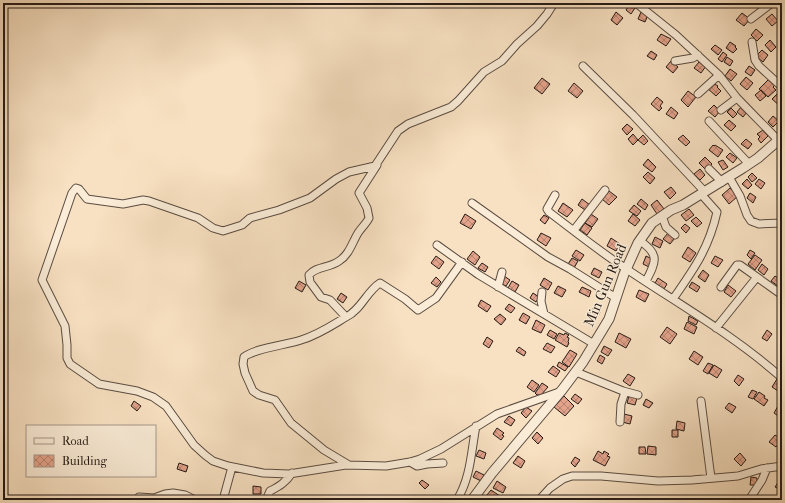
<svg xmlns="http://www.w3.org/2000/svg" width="785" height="503" viewBox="0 0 785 503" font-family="'IM FELL French Canon',serif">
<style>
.building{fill:url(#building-cross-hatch);stroke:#261b16}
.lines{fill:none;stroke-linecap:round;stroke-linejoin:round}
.minor-casing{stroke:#5a4c41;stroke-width:9}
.tertiary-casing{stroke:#5a4c41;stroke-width:11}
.minor{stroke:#faecd7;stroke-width:7}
.tertiary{stroke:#faecd7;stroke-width:9}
.labels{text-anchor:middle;stroke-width:3;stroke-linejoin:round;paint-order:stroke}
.street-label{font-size:14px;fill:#261b16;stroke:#faecd7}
</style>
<defs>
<pattern id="building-cross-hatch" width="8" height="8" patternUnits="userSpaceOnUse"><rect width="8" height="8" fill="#e3a38b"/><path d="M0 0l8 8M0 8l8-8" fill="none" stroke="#b88471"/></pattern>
</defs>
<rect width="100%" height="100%" fill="#f8e1c2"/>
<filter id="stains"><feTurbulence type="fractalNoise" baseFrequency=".005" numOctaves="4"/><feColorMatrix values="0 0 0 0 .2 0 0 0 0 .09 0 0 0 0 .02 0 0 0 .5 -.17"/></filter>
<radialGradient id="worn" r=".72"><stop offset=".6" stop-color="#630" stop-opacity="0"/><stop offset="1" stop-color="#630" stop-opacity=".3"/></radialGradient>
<path class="building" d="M630 4 635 8 631 14 626 10Z
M616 12 623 18 617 25 611 20Z
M641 12 648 15 645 22 638 19Z
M742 13 750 19 744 26 736 20Z
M772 14 778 21 772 26 766 19Z
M756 29 763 35 757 41 751 35Z
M661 34 671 39 666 46 657 40Z
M770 40 776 47 771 52 765 45Z
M730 42 736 46 735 47 737 49 733 53 726 48Z
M715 45 722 50 718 55 711 49Z
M762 50 768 55 763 62 756 56Z
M651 51 657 55 654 60 647 56Z
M723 52 727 55 722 62 718 59Z
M727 57 733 61 730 66 724 62Z
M671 61 678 67 673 73 666 67Z
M699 62 706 66 701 73 694 68Z
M749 66 755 70 751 76 745 72Z
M730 69 737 74 731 81 725 76Z
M746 77 753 83 747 90 740 84Z
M542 78 550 84 542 94 534 88Z
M770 78 776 84 773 87 776 90 768 97 759 89Z
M711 82 718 86 717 87 721 91 716 96 707 88Z
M574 83 583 91 577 98 568 91Z
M761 90 766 96 760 101 755 95Z
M688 91 696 97 688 107 681 100Z
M779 92 782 95V104L780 106 772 99Z
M657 97 663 102 660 106 662 108 659 111 651 104Z
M714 105 720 111 715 117 708 111Z
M671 107 678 113 674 119 666 114Z
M741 107 747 112 743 117 737 112Z
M731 108 737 114 733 118 727 112Z
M773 116 779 121 773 127 768 122Z
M729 120 736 126 731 131 724 125Z
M627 124 633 129 627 135 622 129Z
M763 130 768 136 761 143 758 139 760 137 757 134Z
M633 134 638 140 633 145 628 139Z
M643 135 648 141 644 145 638 140Z
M683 135 690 142 686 146 678 139Z
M746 139 752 144 748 149 741 144Z
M713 145 714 146 715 145 723 150 718 157 709 150Z
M730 153 737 158 733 163 726 157Z
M705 157 712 164 706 170 699 163Z
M648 159 656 167 652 172 643 165Z
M723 160 728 167 723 170 718 162Z
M700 169 705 175 700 180 694 174Z
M648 172 655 178 650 184 643 177Z
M752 173 757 178 752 182 748 177Z
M747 179 752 185 748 189 742 184Z
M759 179 765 183 761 189 755 184Z
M671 187 676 193 670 199 664 192Z
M730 188 738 196 729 204 722 195Z
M609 191 617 197 609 205 602 199Z
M750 193 756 197 753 203 747 198Z
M582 199 590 205 585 210 578 205Z
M641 199 648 205 645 210 637 204Z
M657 200 664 209 657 214 651 205Z
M563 203 573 210 567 217 558 211Z
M634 205 641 211 637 216 629 211Z
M689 209 694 215 686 221 681 215Z
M465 214 476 221 471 229 460 223Z
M591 214 598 219 592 227 585 223Z
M633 214 640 220 635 226 628 221Z
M544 215 549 218 545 224 540 220Z
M696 217 702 223 697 227 691 221Z
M585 223 592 228 587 235 580 230Z
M685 224 690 228 686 233 681 228Z
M541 233 551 238 546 246 537 240Z
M668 233 675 238 670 244 663 239Z
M655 237 663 241 660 248 652 244Z
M611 238 620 244 616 251 607 246Z
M688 247 696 253 690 262 682 257Z
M576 250 584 255 580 261 572 256Z
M750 250 755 253 751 259 747 255Z
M473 251 480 257 475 265 467 259Z
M755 255 762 260 755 270 748 264Z
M436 256 444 262 439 269 431 263Z
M646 256 654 260 651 268 643 264Z
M715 256 723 260 718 267 711 263Z
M572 258 578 261 574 268 568 264Z
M482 263 488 267 485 272 478 268Z
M762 264 768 269 764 275 758 270Z
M594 268 602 272 599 278 591 274Z
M703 270 709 275 705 282 698 277Z
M504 276 510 280 506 286 500 283Z
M775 276 782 281 778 286 771 281Z
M436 277 441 282 437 287 431 283Z
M544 278 552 283 548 290 540 285Z
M658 278 667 284 664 289 655 283Z
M299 281 306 285 302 292 295 288Z
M512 281 519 285 515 292 508 288Z
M692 282 700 287 697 292 689 287Z
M728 285 736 291 731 297 724 292Z
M558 286 566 290 562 297 554 293Z
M582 287 591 291 589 297 579 292Z
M639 290 649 294 645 302 636 297Z
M341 293 347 297 343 303 337 299Z
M533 293 539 297 536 302 530 298Z
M481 300 491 306 487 312 478 306Z
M509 304 515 308 511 313 505 309Z
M593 308 600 312 597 318 589 314Z
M523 313 530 317 526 324 519 320Z
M500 314 506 319 501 325 494 319Z
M689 316 698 321 696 325 688 321Z
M536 320 545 325 541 333 532 329Z
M687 322 697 327 694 334 684 329Z
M667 327 677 334 670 344 660 337Z
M550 330 557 334 554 339 547 335Z
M767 330 772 334 767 341 762 338Z
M559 333 564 335 565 333 569 335 567 337 569 338 568 342 569 343 567 347 555 340Z
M619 333 631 339 626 348 615 342Z
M487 337 493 341 489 348 483 344Z
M547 343 555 347 551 353 543 349Z
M604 346 612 350 608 356 601 352Z
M519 347 526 352 524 356 516 351Z
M570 350 577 354 569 367 562 362Z
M694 351 703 357 698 365 689 359Z
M600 355 605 358 602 364 597 361Z
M559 362 568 367 565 371 557 366Z
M708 363 713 365 708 374 703 371Z
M714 365 722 370 717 378 709 373Z
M553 366 560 371 556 377 548 372Z
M628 374 635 378 630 386 623 381Z
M738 375 744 379 739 386 734 381Z
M777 379 782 382V391L781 393 772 387Z
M532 380 539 385 534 392 527 387Z
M542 383 548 387 541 395H537L535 393Z
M752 390 757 392 753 399 748 397Z
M759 392 765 396 764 398 768 400 764 406 754 399Z
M575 394 582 399 578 404 571 399Z
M564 396 574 406 565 416 554 407Z
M629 396 637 398 635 405 627 403Z
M646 399 653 403 649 408 643 405Z
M134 401 141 406 137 411 131 406Z
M729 403 736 407 732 413 725 408Z
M778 406 782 408 781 418 774 413Z
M526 407 532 411 526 418 521 413Z
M624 414 632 416 630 424 622 422Z
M509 416 515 420 511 426 504 422Z
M677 421 685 423 684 431 676 429Z
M497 428 504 433 502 435 504 436 501 440 493 434Z
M672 430H678V437H672Z
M537 432 543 438 538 444 532 438Z
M775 435 782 440 776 447 769 442Z
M648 446 656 447V455L647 454Z
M639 447H645L646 454H639Z
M479 450 486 453 484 459 476 456Z
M598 451 603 454 604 451 609 454 607 456 610 457 605 466 593 460Z
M740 453 746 460 741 466 734 459Z
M518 456 525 461 521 468 513 463Z
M575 457 580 460 575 467 571 463Z
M179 463 188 466 186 472 177 469Z
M476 471 484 475 481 481 473 477Z
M751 477 757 478V485H750Z
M422 480 429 485 425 489 419 483Z
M497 481 506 487 503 493 493 488Z
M779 481 782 482V490L775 487Z
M253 486 261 487V494H253Z
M491 490 500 496 497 500H483Z"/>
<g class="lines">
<defs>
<path id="minor" d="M554 3 547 14 537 26 517 44 502 61 484 72 458 101 451 107 408 124 398 131 375 166 349 172 336 179 310 198 279 210 250 218 242 225 223 231 213 228 198 218 149 201 143 200 123 204 87 199 79 189 76 188 72 193 42 280 65 326 67 345V358L70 364 99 384 137 391 153 397 166 406 194 445 205 455 213 461 228 466 263 473 289 474 346 465 386 466 410 462 420 459 441 449 497 414 562 391
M636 3 676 35 719 75 737 98 778 140
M751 19 772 3
M752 42 755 60 759 66 782 87
M675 61 693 58 698 55
M583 66 633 115 705 192
M698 94 719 75
M721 110 737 98
M709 121 749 164
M377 165 359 193 367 208 369 218C366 224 361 228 358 233 352 243 349 255 339 261 330 268 316 266 309 275L310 282 321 297 330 300 346 317C361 310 367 291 380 283L405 299 418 310 436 298 462 262
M709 169 722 182
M729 177 740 196 747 215 751 221 759 224 782 223
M555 195 547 209 549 212C574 231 599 251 625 268 677 303 735 336 782 378
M472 203 548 257 570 269 616 298
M662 216 666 227 675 235
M574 230 605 190
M640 241C660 254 656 262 646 281
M437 245 479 275 594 344
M498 287 502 272
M721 287 737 265H740L782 295
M542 292 541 301 544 314
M673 299C694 269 709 248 717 212L701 194
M346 317C331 326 318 335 301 340 287 345 255 348 244 357L243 364 245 373 253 391 259 395 275 400 291 423 324 450 349 465
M716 328 757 277
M576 372 623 391 638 395
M701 401 711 478
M620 422 621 404 625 392
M410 462 417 466 427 464 443 463
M139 497 154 498 165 494 173 493 185 495 195 500
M223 500 232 467
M266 500 270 491C280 486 286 482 292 473
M457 500C471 477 471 452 476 426
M539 500 550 488 563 479 572 476H601L658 481 692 480 738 476 761 469 782 466
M749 500 762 480 767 468"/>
<path id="tertiary" d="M472 500 492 473 562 390 583 362 609 319 624 274 638 243 652 223 671 210 683 205 743 168 758 158 782 137"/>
</defs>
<use href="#minor" class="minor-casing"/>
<use href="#tertiary" class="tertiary-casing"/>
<use href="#minor" class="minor"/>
<use href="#tertiary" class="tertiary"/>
</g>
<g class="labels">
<g class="street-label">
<text transform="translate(605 285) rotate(-67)" y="5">Min Gun Road</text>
</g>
</g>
<rect width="785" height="503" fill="none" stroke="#f8e1c2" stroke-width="16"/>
<rect x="4" y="4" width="777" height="495" fill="none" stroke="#261b16" stroke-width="2"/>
<rect x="8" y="8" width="769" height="487" fill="none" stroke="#261b16"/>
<rect x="26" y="425" width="130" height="52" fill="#faecd7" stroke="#a5988a"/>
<rect x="34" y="438" width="20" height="6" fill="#faecd7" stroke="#a5988a"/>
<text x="62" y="445" font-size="12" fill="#261b16">Road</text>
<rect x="34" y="455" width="20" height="12" fill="url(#building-cross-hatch)" stroke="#a5988a"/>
<text x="62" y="465" font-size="12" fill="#261b16">Building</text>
<rect width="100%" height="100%" filter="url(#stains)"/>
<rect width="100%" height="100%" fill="url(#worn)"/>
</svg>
